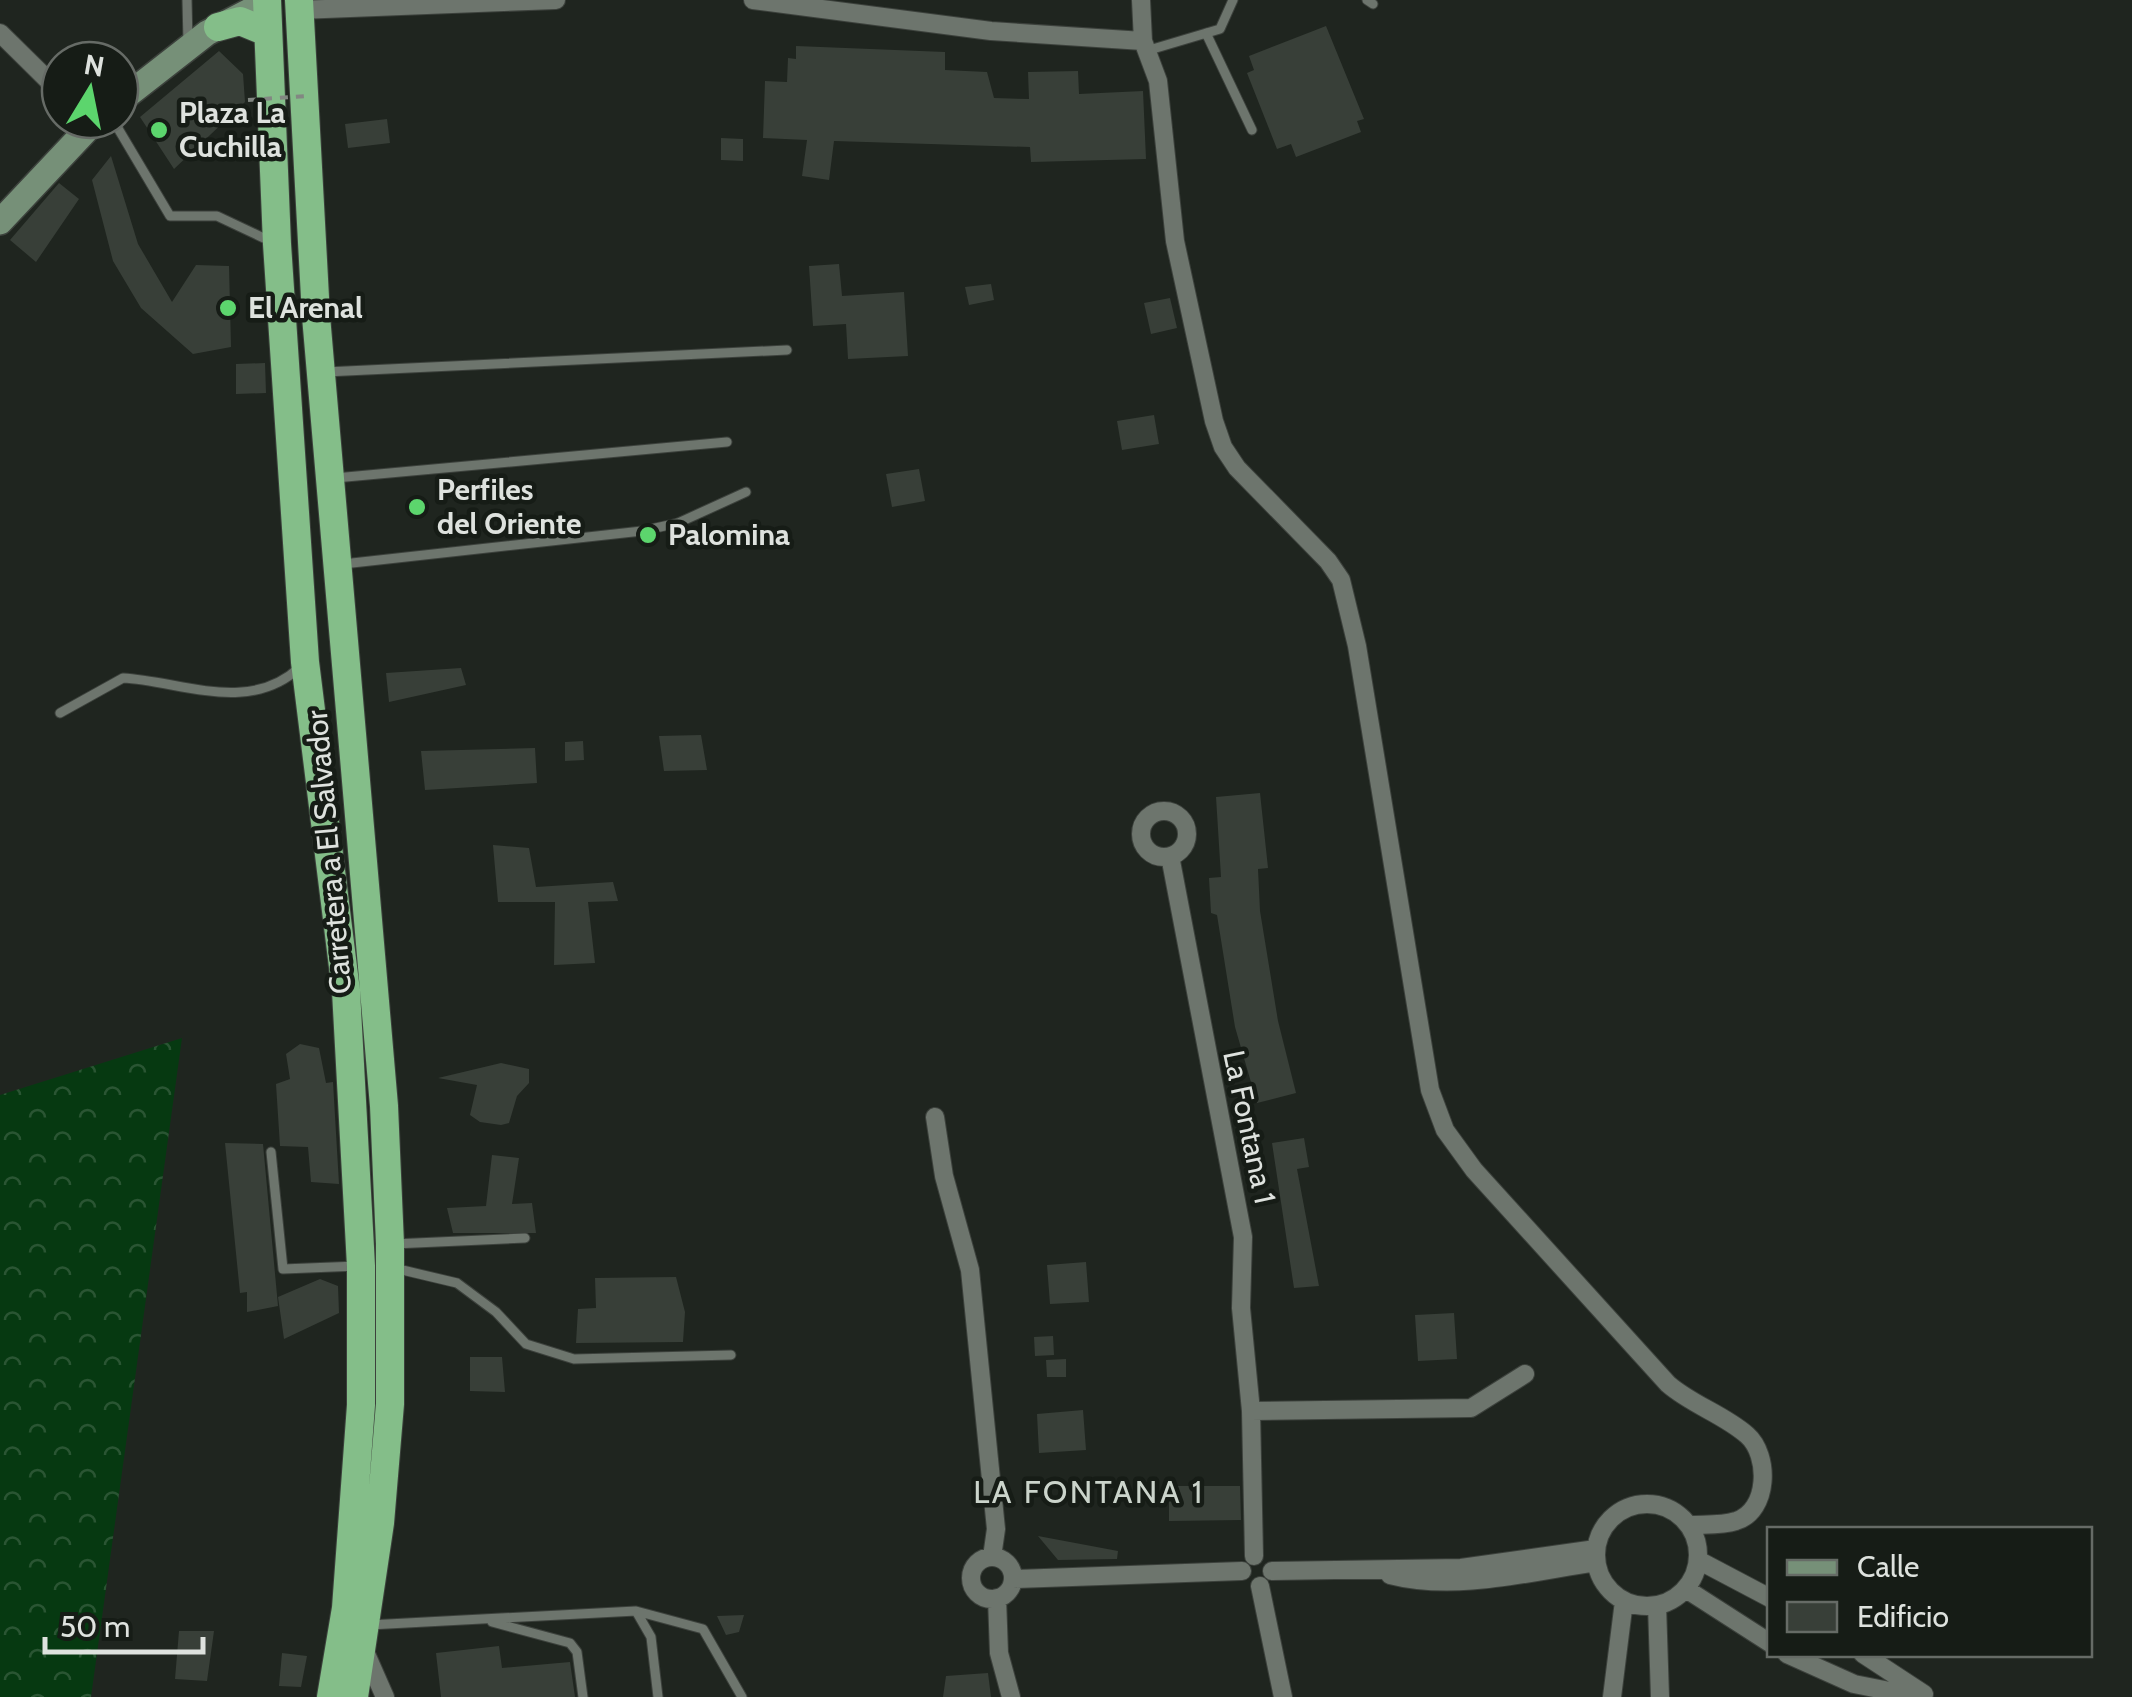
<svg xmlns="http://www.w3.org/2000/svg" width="2132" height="1697" viewBox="0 0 2132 1697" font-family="Cabin,sans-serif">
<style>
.forest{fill:url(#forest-crowns)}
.building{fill:#383f38}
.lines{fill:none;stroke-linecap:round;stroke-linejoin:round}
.service-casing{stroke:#3c413c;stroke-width:11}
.minor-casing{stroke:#3c413c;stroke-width:20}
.secondary-casing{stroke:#3c413c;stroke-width:28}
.trunk-casing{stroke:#3c413c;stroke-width:30}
.service{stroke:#6d756d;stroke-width:9}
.minor{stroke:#6d756d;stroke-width:18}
.secondary{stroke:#769078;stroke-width:25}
.trunk{stroke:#84be89;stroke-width:28}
.path-bridge{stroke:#828782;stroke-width:4;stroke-dasharray:8 8;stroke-linecap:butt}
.poi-dot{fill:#5cd56d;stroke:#161c16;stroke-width:4}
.labels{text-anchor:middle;stroke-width:9;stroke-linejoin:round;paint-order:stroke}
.poi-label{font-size:30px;font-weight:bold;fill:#dee2de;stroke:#161c16;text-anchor:start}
.street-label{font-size:30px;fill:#dee2de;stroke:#161c16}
.neighbourhood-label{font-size:32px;letter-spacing:2.5px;fill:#cbd4cb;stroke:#161c16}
</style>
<defs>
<pattern id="forest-crowns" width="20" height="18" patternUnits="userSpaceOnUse" patternTransform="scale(2.5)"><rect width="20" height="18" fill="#063911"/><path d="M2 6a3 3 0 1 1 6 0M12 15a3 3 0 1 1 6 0" fill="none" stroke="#2a5533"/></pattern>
</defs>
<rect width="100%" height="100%" fill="#1f251f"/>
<path class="forest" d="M182 1038 91 1697H0V1095Z"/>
<path class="building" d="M1326 26 1364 119 1357 121 1361 132 1296 157 1291 144 1277 149 1247 73 1254 70 1249 56Z
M796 46 945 52V70L987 72 994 98 1029 99 1028 72 1078 71 1079 94 1143 91 1146 159 1031 162 1030 147 834 141 829 180 802 176 807 140 763 138 765 81 787 82 788 58 796 59Z
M219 51 243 74 245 102 174 169 140 117Z
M387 119 390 143 348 148 345 124Z
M721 138 743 139V161L721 160Z
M111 156 138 244 172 302 196 265 229 266 231 347 193 354 141 308 113 261 92 180Z
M59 183 79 199 36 262 10 240Z
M839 264 842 296 904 292 908 356 848 359 846 324 813 326 809 266Z
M991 284 994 300 969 305 965 287Z
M1170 298 1177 328 1151 334 1144 303Z
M265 363 266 393 236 394V364Z
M1154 415 1159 444 1122 450 1117 421Z
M919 469 925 501 892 507 886 474Z
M461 668 466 685 389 702 386 673Z
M701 735 707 770 664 771 659 736Z
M583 741 584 760 565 761V742Z
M535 748 537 783 425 790 421 751Z
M1260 793 1268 868 1258 869 1260 911 1278 1021 1296 1093 1257 1103 1235 1027 1217 915 1211 913 1209 878 1221 877 1216 797Z
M493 845 529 848 536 887 613 882 618 901 588 902 595 963 554 965 555 902H498Z
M300 1044 319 1048 326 1083 333 1082 339 1184 311 1182 308 1147 280 1146 276 1084 290 1079 286 1054Z
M501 1063 529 1069V1083L517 1096 509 1123 501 1125 480 1122 470 1115 477 1085 438 1078Z
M1304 1138 1309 1167 1297 1169 1319 1286 1294 1288 1272 1143Z
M225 1143 263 1144 278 1306 247 1312V1292L240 1293Z
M492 1155 519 1158 512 1204 532 1203 536 1233H453L447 1208 486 1206Z
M1086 1262 1089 1302 1050 1304 1047 1265Z
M676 1277 685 1312 683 1342 576 1343 578 1309 596 1308 595 1278Z
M320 1279 338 1286 339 1313 284 1339 278 1297Z
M1454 1313 1457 1359 1418 1361 1415 1315Z
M1053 1336 1054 1355 1035 1356 1034 1337Z
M470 1357H502L505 1392 470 1391Z
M1066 1359V1377H1047L1046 1360Z
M1083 1410 1086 1450 1039 1453 1037 1414Z
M1169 1486H1240L1241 1520 1169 1521Z
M1038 1536 1118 1551 1117 1559 1058 1560Z
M744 1615 739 1632 726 1635 717 1616Z
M179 1631H214L207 1681 175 1679Z
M499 1646 502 1668 570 1662 575 1697H441L436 1653Z
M282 1653 307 1656 301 1687 279 1686Z
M988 1673 991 1697H943L946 1676Z"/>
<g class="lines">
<defs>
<path id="service" d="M187 0 188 42
M1367 0 1373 4
M1206 33 1252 130
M1146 51 1220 29 1233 0
M113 120 170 216H217L270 241
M325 372 787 350
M335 478 727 442
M343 564 642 531 678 523 746 492
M60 713 123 678C181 681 249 715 300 667
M271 1152 283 1269 358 1266
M393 1244 525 1238
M394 1268 457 1283 496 1312 526 1344 574 1359 731 1355
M636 1611 651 1637 658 1697
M492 1622 570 1643 577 1652 583 1697
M369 1625 636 1611 703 1629 742 1697"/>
<path id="minor" d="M753 0 991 31 1143 41
M1141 0 1143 41 1158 81 1175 241 1214 421 1223 447 1237 468 1328 561 1341 580 1357 646 1430 1090 1445 1130 1474 1170 1668 1384C1692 1405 1723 1414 1747 1435 1770 1455 1769 1511 1736 1521 1722 1526 1703 1524 1689 1525
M299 10 556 0
M0 33 60 92
M1141 834a23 23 0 1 1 46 0a23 23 0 1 1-46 0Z
M1170 856 1243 1237 1241 1308 1251 1411 1254 1556
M935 1117 944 1176 970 1270 996 1529 992 1557
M1251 1411 1471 1408 1525 1374
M1596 1555a51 51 0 1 1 102 0a51 51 0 1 1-102 0Z
M971 1578a21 21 0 1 1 42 0a21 21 0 1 1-42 0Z
M1698 1560 1770 1598
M1272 1571 1461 1568 1596 1549
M1390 1575C1456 1592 1529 1572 1596 1562
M1013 1579 1242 1571
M1260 1586 1283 1697
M1686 1589 1770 1643
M997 1598 999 1653 1011 1697
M1657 1605 1660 1697
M363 1647 385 1697
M1787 1654 1854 1684 1920 1697
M1863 1654 1924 1694
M1612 1697 1624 1601"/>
<path id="secondary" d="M120 101 207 33 267 2
M0 222 96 120"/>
<path id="trunk" d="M267 0 277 244 305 662 346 991 361 1266V1405L346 1608 331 1697
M299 0 316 316 384 1106 390 1244V1404L380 1523 354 1697
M218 27 240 21 267 32"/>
</defs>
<use href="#service" class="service-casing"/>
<use href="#minor" class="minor-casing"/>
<use href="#secondary" class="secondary-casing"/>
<use href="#trunk" class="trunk-casing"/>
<use href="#service" class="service"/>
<use href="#minor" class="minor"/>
<use href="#secondary" class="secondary"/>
<use href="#trunk" class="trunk"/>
<path class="path-bridge" d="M248 100 306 96"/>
</g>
<g class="poi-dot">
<circle cx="159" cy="130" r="10"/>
<circle cx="228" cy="308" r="10"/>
<circle cx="417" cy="507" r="10"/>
<circle cx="648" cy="535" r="10"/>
</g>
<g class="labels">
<g class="poi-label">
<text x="179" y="123">Plaza La<tspan x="179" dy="34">Cuchilla</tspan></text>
<text x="248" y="318">El Arenal</text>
<text x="437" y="500">Perfiles<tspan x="437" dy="34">del Oriente</tspan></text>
<text x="668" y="545">Palomina</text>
</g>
<g class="street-label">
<text transform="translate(329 852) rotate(-95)" y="10">Carretera a El Salvador</text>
<text transform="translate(1249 1127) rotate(78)" y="10">La Fontana 1</text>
</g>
<g class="neighbourhood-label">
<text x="1089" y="1503">LA FONTANA 1</text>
</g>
</g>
<rect x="1767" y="1527" width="325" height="130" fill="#161c16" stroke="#666b66" stroke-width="2.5"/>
<rect x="1787" y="1560" width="50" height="15" fill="#769078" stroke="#666b66" stroke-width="2.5"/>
<text x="1857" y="1577" font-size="30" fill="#dee2de">Calle</text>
<rect x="1787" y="1602" width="50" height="30" fill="#383f38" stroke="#666b66" stroke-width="2.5"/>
<text x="1857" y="1627" font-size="30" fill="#dee2de">Edificio</text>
<g transform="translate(90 90) rotate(10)"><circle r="48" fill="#161c16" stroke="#666b66" stroke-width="2.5"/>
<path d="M0-8L18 38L0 25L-18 38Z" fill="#5cd56d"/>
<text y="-15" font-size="28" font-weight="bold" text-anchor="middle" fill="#dee2de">N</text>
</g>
<path d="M45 1637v15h158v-15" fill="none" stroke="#dee2de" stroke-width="5"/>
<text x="60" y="1637" font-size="30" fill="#dee2de" stroke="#161c16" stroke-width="8" paint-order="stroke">50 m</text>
</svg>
